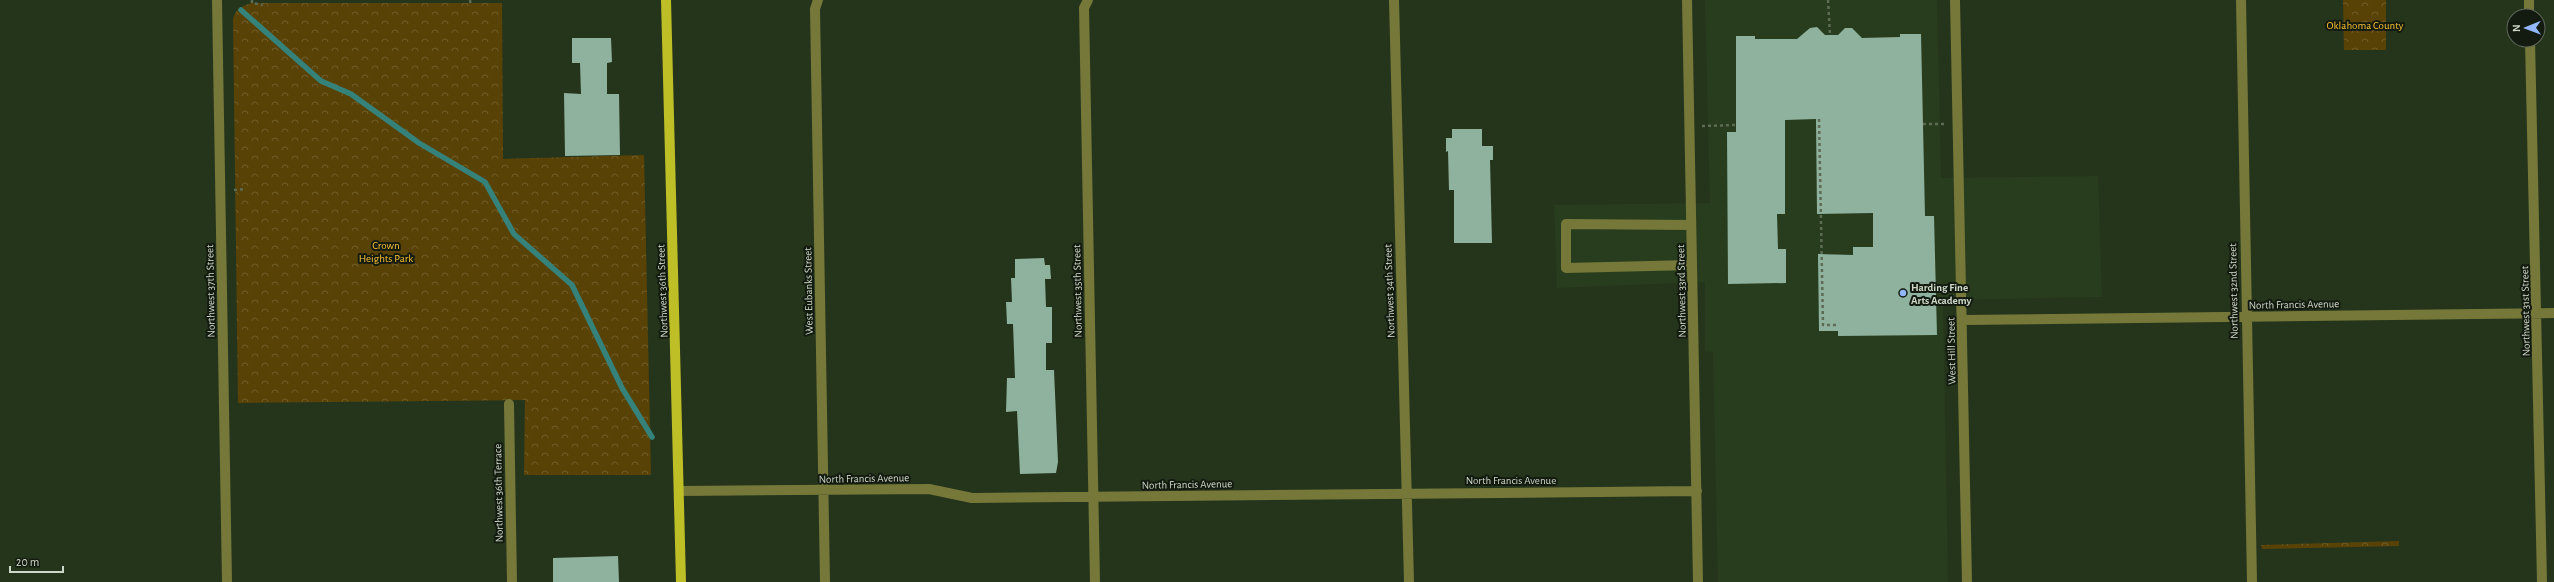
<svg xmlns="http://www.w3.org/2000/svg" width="2554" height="582" viewBox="0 0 2554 582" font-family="'Alegreya Sans',sans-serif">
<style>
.built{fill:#283d1d}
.forest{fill:url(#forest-crowns)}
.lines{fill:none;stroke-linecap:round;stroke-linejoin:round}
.stream{stroke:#34827a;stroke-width:5.5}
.building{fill:#8fb29f}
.path{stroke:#5d6b55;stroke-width:2.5;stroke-dasharray:3 3;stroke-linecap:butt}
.minor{stroke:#767839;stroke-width:10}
.major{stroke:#bebe26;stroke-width:10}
.poi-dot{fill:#92b7fd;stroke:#131a0f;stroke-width:1.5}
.labels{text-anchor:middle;stroke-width:4;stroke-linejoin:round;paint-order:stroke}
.park-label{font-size:11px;fill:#fcc237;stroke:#131a0f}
.poi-label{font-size:11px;font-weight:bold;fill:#ced8c9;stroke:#131a0f;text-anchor:start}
.street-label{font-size:11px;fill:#ced8c9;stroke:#131a0f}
</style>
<defs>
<pattern id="forest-crowns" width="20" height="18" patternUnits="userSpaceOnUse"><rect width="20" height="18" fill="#594206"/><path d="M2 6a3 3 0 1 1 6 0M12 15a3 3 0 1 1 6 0" fill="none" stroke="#705d29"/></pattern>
</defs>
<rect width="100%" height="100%" fill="#25351c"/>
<path class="built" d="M1705 0H1937L1941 178 2098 176 2102 297 1943 300 1948 582H1718L1713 353 1705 351V282L1557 288 1554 205 1710 203Z"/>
<path class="forest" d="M2343 0H2386V50H2344Z
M252 3H502L503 159 644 155 651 475H524L525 400 238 403 233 19C236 8 242 6 252 3Z
M2399 541V546L2262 549 2261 545Z"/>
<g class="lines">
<path class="stream" d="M241 10 321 81 351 94 419 143 485 182 514 234 572 285 622 388 652 437"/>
</g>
<path class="building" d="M1817 27 1825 35H1838L1845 28H1852L1862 38 1900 37V34H1921L1925 216H1934L1937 335 1838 336V331H1819L1818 254 1853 255V247H1873V213L1817 214 1816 119 1785 120V214H1777L1778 249H1786V283L1728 284 1727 132H1736V36H1755V39H1797L1810 28Z
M572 38H611L612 62 607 63V94H619L620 155 565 156 564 93 581 94 580 63H572Z
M1452 129H1482V146H1493V160H1490L1492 243H1454V190H1449L1448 151 1446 152V138H1452Z
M1044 258 1045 265H1050L1051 279H1045L1046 307H1052V343H1046V370H1054L1058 462 1056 473 1020 474 1017 411 1006 412 1007 378H1015L1013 324H1007L1006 302H1012L1011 278H1015V259Z
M618 556 619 582H553V558Z"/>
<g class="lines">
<path class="path" d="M252 0V3L263 5
M470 0 471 6
M1828 0 1830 35
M1819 119 1823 325H1837
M1923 124H1945
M1702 126 1736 125
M234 190 245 189"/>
<path class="minor" d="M217 0 227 582
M818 0 815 9 825 582
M1088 0 1084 8 1095 582
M1394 0 1409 582
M1687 0 1698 582
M1955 0 1967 582
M2241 0 2252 582
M2529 0V16
M2530 40 2542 582
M1691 225 1566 224V268L1692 265
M1962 320 2554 313
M509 404 512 582
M679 491 929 489 972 498 1697 491"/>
<path class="major" d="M666 0 681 582"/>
</g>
<circle class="poi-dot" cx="1903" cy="293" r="4"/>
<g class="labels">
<g class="park-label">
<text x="2365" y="29">Oklahoma County</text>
<text x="386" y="249">Crown<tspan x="386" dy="13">Heights Park</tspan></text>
</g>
<g class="poi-label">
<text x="1911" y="291">Harding Fine<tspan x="1911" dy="13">Arts Academy</tspan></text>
</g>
<g class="street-label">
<text transform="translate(210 291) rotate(-91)" y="4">Northwest 37th Street</text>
<text transform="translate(662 291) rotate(-92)" y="4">Northwest 36th Street</text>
<text transform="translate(808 291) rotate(-91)" y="4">West Eubanks Street</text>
<text transform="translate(1077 291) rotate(-91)" y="4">Northwest 35th Street</text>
<text transform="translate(1389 291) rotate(-92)" y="4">Northwest 34th Street</text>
<text transform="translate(1681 291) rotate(-91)" y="4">Northwest 33rd Street</text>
<text transform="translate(2233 291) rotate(-91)" y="4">Northwest 32nd Street</text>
<text transform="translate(2294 304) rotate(-1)" y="4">North Francis Avenue</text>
<text transform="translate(2525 311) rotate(-91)" y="4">Northwest 31st Street</text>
<text transform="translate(1951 351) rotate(-91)" y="4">West Hill Street</text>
<text transform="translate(864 478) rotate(-1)" y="4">North Francis Avenue</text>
<text x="1511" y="484">North Francis Avenue</text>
<text transform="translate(1187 484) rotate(-1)" y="4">North Francis Avenue</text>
<text transform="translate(498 493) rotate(-91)" y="4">Northwest 36th Terrace</text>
</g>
</g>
<g transform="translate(2526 28) rotate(269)"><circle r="19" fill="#131a0f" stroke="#5e6659"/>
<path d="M0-3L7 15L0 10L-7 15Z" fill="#92b7fd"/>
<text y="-6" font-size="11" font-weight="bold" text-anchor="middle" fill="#ced8c9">N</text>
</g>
<path d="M10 566v6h53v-6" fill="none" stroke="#ced8c9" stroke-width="2"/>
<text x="16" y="566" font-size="12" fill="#ced8c9" stroke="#131a0f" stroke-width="3" paint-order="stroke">20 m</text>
</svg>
